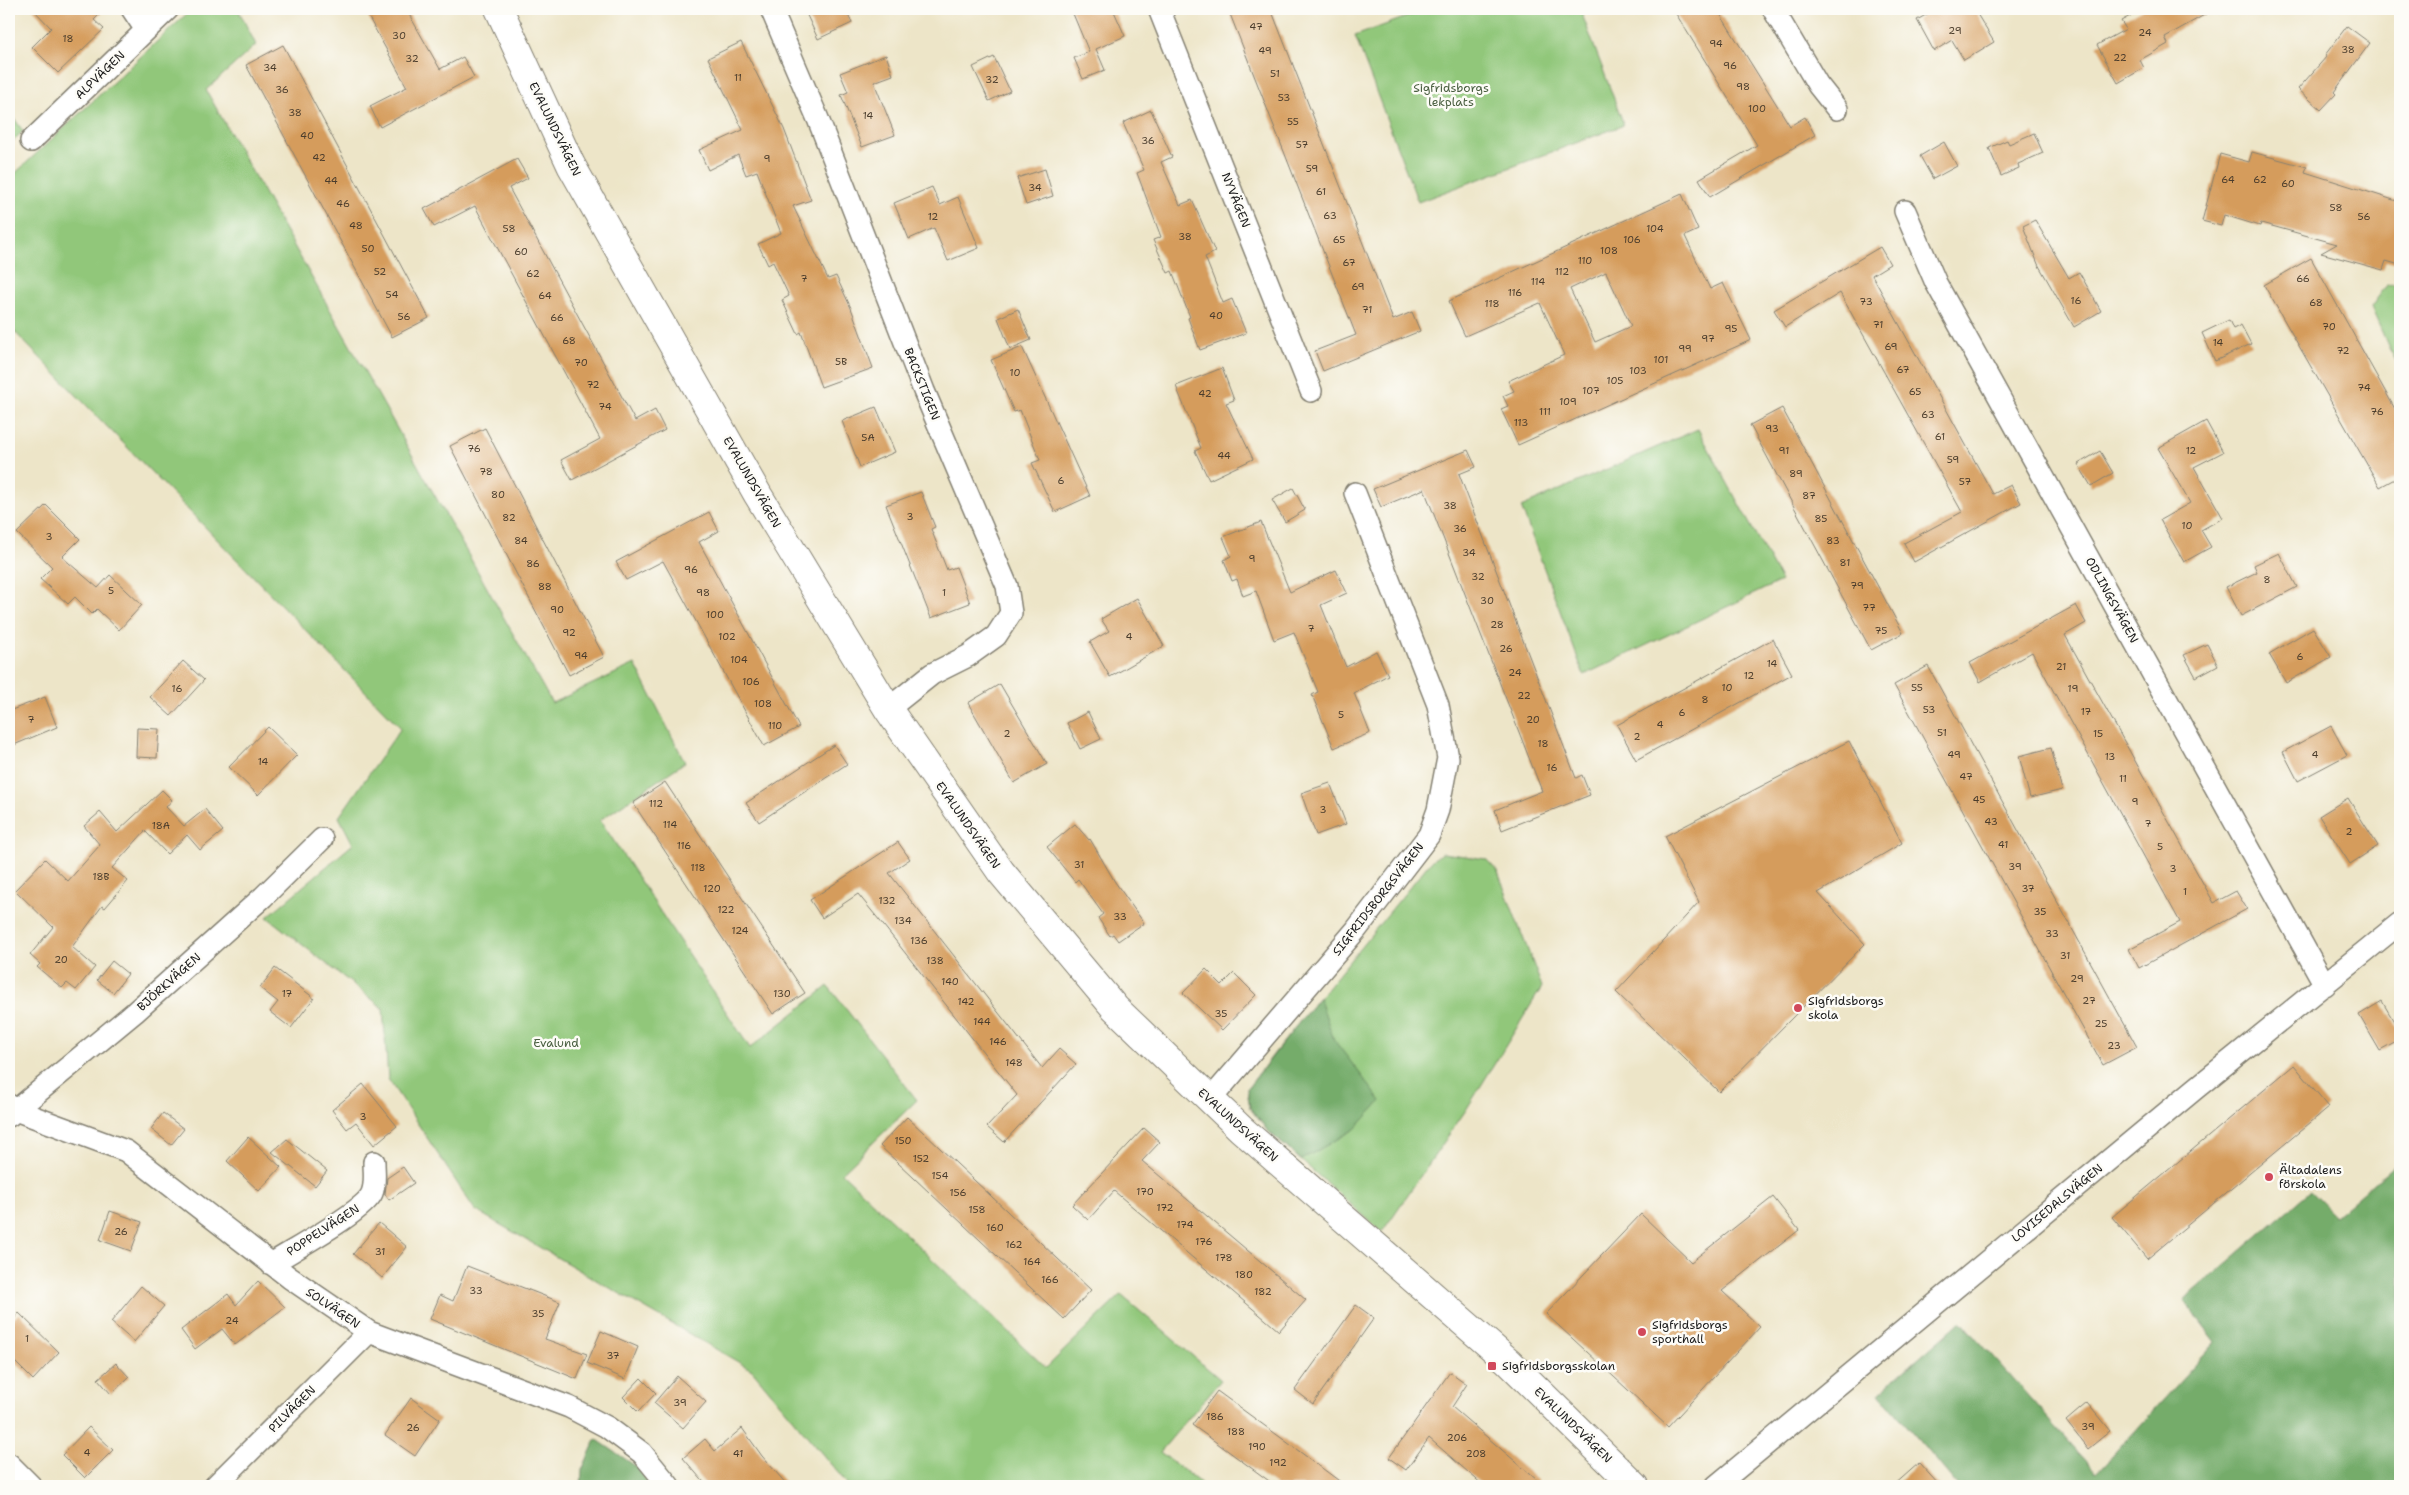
<svg xmlns="http://www.w3.org/2000/svg" width="2409" height="1495" viewBox="0 0 2409 1495" font-family="'Shantell Sans',sans-serif">
<style>
.green{fill:#91c77a;stroke:#56724b}
.forest{fill:#74ac6a;stroke:#486443}
.building{fill:#d59c5b;fill-rule:evenodd}
.lines{fill:none;stroke-linecap:round;stroke-linejoin:round}
.street-casing{stroke:#848072;stroke-width:24}
.secondary-casing{stroke:#848072;stroke-width:30}
.street{stroke:#fff;stroke-width:21}
.secondary{stroke:#fff;stroke-width:28}
.poi-dot{fill:#d1495b;stroke:#fdfcf7;stroke-width:2}
.labels{text-anchor:middle;stroke-width:5;stroke-linejoin:round;paint-order:stroke}
.number-label{font-size:10px;fill:#4a3c2c}
.street-label{font-size:12px;fill:#1c1c1c;stroke:#fdfcf7}
.park-label{font-size:12px;fill:#4b6042;stroke:#fdfcf7}
.poi-label{font-size:12px;fill:#1c1c1c;stroke:#fdfcf7;text-anchor:start}
</style>
<rect width="100%" height="100%" fill="#fdfcf7"/>
<filter id="ink" filterUnits="userSpaceOnUse"><feTurbulence type="fractalNoise" baseFrequency=".02" numOctaves="2"/><feDisplacementMap in="SourceGraphic" scale="10" xChannelSelector="R" yChannelSelector="G"/><feConvolveMatrix kernelMatrix="1 2 1 2 8 2 1 2 1" color-interpolation-filters="sRGB"/></filter>
<filter id="wash" filterUnits="userSpaceOnUse"><feTurbulence type="fractalNoise" baseFrequency=".0096" numOctaves="4" result="noise"/><feDisplacementMap in="SourceGraphic" scale="20" xChannelSelector="R" yChannelSelector="G"/><feGaussianBlur stdDeviation="1.12" result="paint"/><feColorMatrix in="noise" values="0 0 0 0 0 0 0 0 0 0 0 0 0 0 0 0 0 1.4 0 .05"/><feComposite in="paint" operator="in"/></filter>
<g filter="url(#wash)">
<rect width="100%" height="100%" fill="#ede5c8"/>
<path class="green" d="M192 9H238L256 45 206 90 552 703 635 664 685 762 600 820 750 1048 828 986 917 1100 842 1173 1046 1368 1121 1295 1221 1380 1160 1452 1204 1486H849L752 1370 475 1210 388 1079 383 1008 267 917 353 844 339 817 401 728 9 326V179Z
M1428 9H1580L1624 125 1418 202 1355 36Z
M9 111 23 131 9 145Z
M2400 283V368L2389 348 2371 307 2387 285Z
M1698 429 1781 581 1584 675 1521 507Z
M1443 853 1486 859 1498 872 1542 987 1466 1110 1382 1232 1268 1131 1250 1108 1247 1089 1276 1051 1432 860Z"/>
<path class="forest" d="M1319 997 1334 1040 1381 1101 1355 1129 1301 1160 1268 1131 1250 1108 1247 1089Z
M2400 1160V1486H1958L1879 1393 1961 1321 2097 1473 2216 1342 2184 1300 2310 1191 2335 1216Z
M596 1439 637 1467 651 1486H581L582 1470Z"/>
<g id="blocks">
<path class="building" d="M33 9H105L94 20 104 29 58 73 32 47 51 28Z
M364 9H406L440 69 463 57 474 77 380 127 370 106 407 87Z
M804 9H845L852 23 818 39Z
M1071 9H1113L1125 36 1096 49 1105 70 1083 79 1074 58 1089 52Z
M1228 9H1271L1393 320 1412 312 1420 331 1323 371 1315 351 1356 335Z
M1673 9H1717L1790 126 1805 117 1815 135 1710 197 1699 179 1757 145Z
M1936 9H1974L1994 42 1964 60 1952 40 1934 51 1917 20Z
M2143 9H2215L2165 37 2168 44 2140 60 2144 68 2118 83 2097 45 2126 29 2121 21Z
M2347 26 2370 43 2334 92 2336 94 2321 110 2298 89 2327 56 2325 55Z
M741 42 784 129 811 200 793 206 828 279 836 276 851 308 873 368 821 387 801 332 798 334 782 300 789 296 773 262 768 265 758 244 781 233 757 171 746 175 738 155 708 170 699 150 743 130 708 58Z
M283 45 429 318 392 337 246 65Z
M886 55 893 75 874 82 895 135 862 147 841 95 848 92 840 73Z
M994 57 1010 91 989 101 973 67Z
M1151 110 1172 157 1161 162 1180 205 1192 200 1215 252 1205 257 1213 277 1223 303 1232 299 1246 333 1200 350 1188 318 1190 317 1172 271 1168 273 1153 240 1161 237 1137 173 1144 170 1123 123Z
M2034 133 2043 153 2018 164 2019 168 2001 176 1989 148 2007 140 2009 144Z
M1944 142 1957 166 1933 179 1920 156Z
M2252 152 2307 167 2305 172 2400 202V265L2386 261 2383 270 2321 253 2337 244 2261 223 2260 226 2224 215 2221 226 2202 221 2220 154 2249 162Z
M517 159 528 178 509 188 635 421 655 410 665 430 572 480 561 460 600 439 475 206 434 227 424 209Z
M1045 169 1053 196 1026 205 1017 178Z
M932 187 940 205 958 197 979 248 948 261 934 228 909 239 894 203Z
M1682 194 1698 230 1685 236 1710 289 1723 283 1751 340 1518 445 1501 409 1508 406 1503 396 1514 391 1508 381 1564 355 1540 303 1465 336 1449 301ZM1606 272 1631 326 1595 342 1570 289Z
M2035 220 2069 278 2079 272 2101 311 2074 327 2038 264 2023 226Z
M1880 247 1890 264 1872 275 1993 494 2011 485 2021 503 1914 562 1904 543 1962 512 1840 293 1785 327 1774 310Z
M2311 258 2400 418V476L2380 487 2264 285Z
M1018 309 1031 340 1010 349 998 318Z
M2229 320 2233 329 2241 325 2251 344 2215 361 2202 333Z
M1022 347 1090 496 1055 512 1032 463 1040 460 1020 410 1014 412 991 360Z
M1222 368 1234 400 1226 403 1253 459 1209 480 1195 451 1201 448 1176 386Z
M876 407 895 452 860 467 842 421Z
M1782 408 1903 633 1871 650 1750 425Z
M2206 421 2223 452 2194 467 2223 518 2201 530 2211 547 2184 562 2160 520 2190 503 2158 448Z
M485 428 604 657 569 675 450 446Z
M1468 450 1476 467 1459 474 1576 778 1582 775 1590 795 1502 830 1495 810 1542 791 1424 489 1381 507 1373 489Z
M2100 451 2113 473 2091 486 2078 464Z
M1293 488 1305 510 1285 522 1272 500Z
M921 492 935 527 931 529 947 570 956 567 970 603 931 618 886 505Z
M46 505 80 539 62 557 98 588 110 575 142 605 119 630 97 609 92 614 75 597 68 604 40 579 52 567 17 533Z
M709 512 719 531 699 542 799 727 764 746 663 561 626 580 616 562Z
M1261 522 1290 592 1336 570 1347 593 1321 605 1346 667 1376 651 1388 675 1354 693 1370 733 1334 748 1312 695 1318 692 1294 632 1274 640 1256 591 1243 596 1237 579 1232 581 1224 560 1231 556 1223 537Z
M2279 553 2297 587 2241 616 2226 587 2257 572 2254 565Z
M1137 598 1164 646 1110 677 1090 642 1109 631 1101 619Z
M2076 605 2086 623 2065 635 2214 903 2236 891 2247 909 2139 968 2129 949 2180 922 2032 652 1980 682 1970 663Z
M2313 628 2331 657 2286 683 2269 654Z
M1773 639 1792 674 1636 760 1617 725Z
M2207 644 2218 665 2196 677 2184 655Z
M183 661 204 680 171 716 150 697Z
M1928 666 2137 1047 2103 1065 1894 685Z
M1000 684 1047 764 1014 783 968 703Z
M45 697 57 727 9 747V711Z
M1088 712 1101 739 1080 749 1067 723Z
M2331 726 2347 755 2298 781 2283 752Z
M268 727 297 755 258 795 229 767Z
M137 728 159 729 157 758 136 757Z
M1849 741 1902 843 1818 893 1865 944 1719 1092 1616 992 1699 902 1665 836Z
M834 745 847 764 759 822 746 803Z
M2051 748 2062 790 2030 798 2019 756Z
M665 782 805 993 773 1014 633 803Z
M1330 783 1346 824 1316 835 1301 793Z
M162 790 172 800 166 807 184 826 205 809 223 831 200 850 187 835 167 854 145 831 112 868 128 881 105 908 102 906 72 947 95 967 76 990 67 983 62 988 37 967 40 964 30 955 53 927 15 890 45 859 68 881 100 845 84 826 100 812 117 832Z
M2348 798 2378 846 2350 864 2319 816Z
M1075 824 1089 840 1090 839 1115 882 1144 923 1118 941 1113 934 1110 936 1098 918 1103 914 1078 879 1075 882 1047 847Z
M898 842 910 859 889 873 1042 1068 1059 1049 1076 1064 1004 1142 987 1127 1017 1095 880 921 858 894 822 918 810 900Z
M112 961 128 974 113 993 97 980Z
M275 968 314 998 291 1028 270 1012 278 1002 260 988Z
M1206 969 1222 985 1234 973 1256 995 1222 1030 1183 993Z
M2382 1001 2400 1032V1040L2380 1051 2359 1015Z
M2294 1065 2329 1107 2147 1259 2112 1217Z
M363 1084 397 1126 374 1145 356 1122 347 1129 332 1110Z
M163 1113 184 1129 171 1145 151 1129Z
M907 1117 1091 1290 1064 1319 880 1146Z
M1144 1128 1160 1142 1142 1161 1306 1300 1279 1331 1114 1191 1088 1220 1072 1205Z
M248 1137 281 1167 259 1191 227 1161Z
M287 1139 327 1171 315 1186 272 1152Z
M403 1167 414 1183 389 1200 385 1194 387 1178Z
M1773 1197 1799 1230 1722 1291 1760 1327 1668 1427 1546 1314 1641 1214 1691 1262Z
M110 1211 142 1222 131 1251 100 1240Z
M379 1223 407 1247 382 1278 353 1254Z
M467 1266 560 1302 545 1339 587 1354 577 1379 430 1319 440 1295 453 1301Z
M258 1281 285 1307 235 1345 222 1329 195 1349 181 1330 228 1294 236 1305Z
M141 1286 164 1306 134 1342 111 1322Z
M1356 1305 1374 1318 1313 1404 1295 1390Z
M19 1313 59 1352 33 1380 9 1356V1324Z
M601 1331 638 1347 625 1379 587 1363Z
M116 1363 129 1377 111 1394 98 1379Z
M1450 1372 1467 1384 1452 1407 1544 1486H1484L1429 1438 1406 1470 1389 1458Z
M677 1376 706 1402 683 1428 654 1403Z
M641 1378 656 1393 638 1412 623 1397Z
M1217 1391 1280 1437 1346 1486H1276L1213 1440 1192 1425Z
M411 1398 440 1419 415 1456 385 1435Z
M2087 1403 2110 1431 2088 1449 2066 1421Z
M89 1427 113 1450 85 1478 62 1455Z
M742 1428 762 1456 788 1486H707L683 1458 705 1439 715 1451Z
M1919 1463 1940 1486H1893Z"/>
</g>
</g>
<g filter="url(#ink)">
<use href="#blocks" fill-opacity="0" stroke="#848072" stroke-width="1"/>
<g class="lines">
<defs>
<path id="street" d="M132 9 146 30
M771 9 818 119 924 391 1007 586 1011 613 996 636 968 656 932 674 888 709
M1159 9 1311 391
M1773 9 1818 85 1837 109
M31 141 168 9
M1905 211 1936 283 2325 985
M1210 1100 1356 930 1429 835 1438 810 1448 758 1438 705 1355 493
M9 1105 15 1110 126 1151 290 1278 369 1332 569 1407 607 1427 642 1453 669 1486
M9 1116 135 1012 263 897 322 839
M271 1264C291 1251 365 1211 372 1193 376 1183 374 1172 374 1162
M9 1464 31 1486
M215 1486 369 1332
M1716 1486 2195 1089 2400 923"/>
<path id="secondary" d="M499 9 571 165 758 495 888 709 1001 872 1115 1008 1241 1129 1508 1361 1635 1486"/>
</defs>
<use href="#street" class="street-casing"/>
<use href="#secondary" class="secondary-casing"/>
<use href="#street" class="street"/>
<use href="#secondary" class="secondary"/>
</g>
</g>
<g class="poi-dot">
<circle cx="1798" cy="1008" r="5"/>
<circle cx="2269" cy="1177" r="5"/>
<circle cx="1642" cy="1332" r="5"/>
<rect x="1487" y="1361" width="10" height="10" rx="2.5"/>
</g>
<g class="labels">
<g class="number-label">
<text x="1256" y="30">47</text>
<text x="1955" y="34">29</text>
<text x="2145" y="36">24</text>
<text x="399" y="39">30</text>
<text x="68" y="42">18</text>
<text x="1716" y="47">94</text>
<text x="2348" y="53">38</text>
<text x="1265" y="54">49</text>
<text x="2120" y="61">22</text>
<text x="412" y="62">32</text>
<text x="1730" y="69">96</text>
<text x="270" y="71">34</text>
<text x="1275" y="77">51</text>
<text x="738" y="81">11</text>
<text x="992" y="83">32</text>
<text x="1743" y="90">98</text>
<text x="282" y="93">36</text>
<text x="1284" y="101">53</text>
<text x="1757" y="112">100</text>
<text x="295" y="116">38</text>
<text x="868" y="119">14</text>
<text x="1293" y="125">55</text>
<text x="307" y="139">40</text>
<text x="1148" y="144">36</text>
<text x="1302" y="148">57</text>
<text x="319" y="161">42</text>
<text x="767" y="162">9</text>
<text x="1312" y="172">59</text>
<text x="2228" y="183">64</text>
<text x="2260" y="183">62</text>
<text x="331" y="184">44</text>
<text x="2288" y="187">60</text>
<text x="1035" y="191">34</text>
<text x="1321" y="195">61</text>
<text x="343" y="207">46</text>
<text x="2336" y="211">58</text>
<text x="1330" y="219">63</text>
<text x="933" y="220">12</text>
<text x="2364" y="220">56</text>
<text x="356" y="229">48</text>
<text x="509" y="232">58</text>
<text x="1655" y="232">104</text>
<text x="1185" y="240">38</text>
<text x="1339" y="243">65</text>
<text x="1632" y="243">106</text>
<text x="368" y="252">50</text>
<text x="1609" y="254">108</text>
<text x="521" y="255">60</text>
<text x="1585" y="264">110</text>
<text x="1349" y="266">67</text>
<text x="380" y="275">52</text>
<text x="1562" y="275">112</text>
<text x="533" y="277">62</text>
<text x="804" y="282">7</text>
<text x="2303" y="282">66</text>
<text x="1538" y="285">114</text>
<text x="1358" y="290">69</text>
<text x="1515" y="296">116</text>
<text x="392" y="298">54</text>
<text x="545" y="299">64</text>
<text x="2076" y="304">16</text>
<text x="1866" y="305">73</text>
<text x="2316" y="306">68</text>
<text x="1492" y="307">118</text>
<text x="1367" y="313">71</text>
<text x="1216" y="319">40</text>
<text x="404" y="320">56</text>
<text x="557" y="321">66</text>
<text x="1878" y="328">71</text>
<text x="2329" y="330">70</text>
<text x="1731" y="332">95</text>
<text x="1708" y="342">97</text>
<text x="569" y="344">68</text>
<text x="2218" y="346">14</text>
<text x="1891" y="350">69</text>
<text x="1685" y="352">99</text>
<text x="2343" y="354">72</text>
<text x="1661" y="363">101</text>
<text x="841" y="365">5B</text>
<text x="581" y="366">70</text>
<text x="1903" y="373">67</text>
<text x="1638" y="374">103</text>
<text x="1015" y="376">10</text>
<text x="1615" y="384">105</text>
<text x="593" y="388">72</text>
<text x="2364" y="391">74</text>
<text x="1591" y="394">107</text>
<text x="1915" y="395">65</text>
<text x="1205" y="397">42</text>
<text x="1568" y="405">109</text>
<text x="605" y="410">74</text>
<text x="1545" y="415">111</text>
<text x="2377" y="415">76</text>
<text x="1928" y="418">63</text>
<text x="1521" y="426">113</text>
<text x="1772" y="432">93</text>
<text x="1940" y="440">61</text>
<text x="868" y="441">5A</text>
<text x="474" y="452">76</text>
<text x="1784" y="454">91</text>
<text x="2191" y="454">12</text>
<text x="1224" y="459">44</text>
<text x="1953" y="463">59</text>
<text x="486" y="475">78</text>
<text x="1796" y="477">89</text>
<text x="1061" y="484">6</text>
<text x="1965" y="485">57</text>
<text x="498" y="498">80</text>
<text x="1809" y="499">87</text>
<text x="1450" y="509">38</text>
<text x="910" y="520">3</text>
<text x="509" y="521">82</text>
<text x="1821" y="522">85</text>
<text x="2187" y="529">10</text>
<text x="1460" y="532">36</text>
<text x="49" y="540">3</text>
<text x="521" y="544">84</text>
<text x="1833" y="544">83</text>
<text x="1469" y="556">34</text>
<text x="1252" y="562">9</text>
<text x="1845" y="566">81</text>
<text x="533" y="567">86</text>
<text x="691" y="573">96</text>
<text x="1478" y="580">32</text>
<text x="2267" y="583">8</text>
<text x="1857" y="589">79</text>
<text x="545" y="590">88</text>
<text x="111" y="594">5</text>
<text x="703" y="596">98</text>
<text x="944" y="596">1</text>
<text x="1487" y="604">30</text>
<text x="1869" y="611">77</text>
<text x="557" y="613">90</text>
<text x="715" y="618">100</text>
<text x="1497" y="628">28</text>
<text x="1311" y="632">7</text>
<text x="1881" y="634">75</text>
<text x="569" y="636">92</text>
<text x="727" y="640">102</text>
<text x="1129" y="640">4</text>
<text x="1506" y="652">26</text>
<text x="581" y="659">94</text>
<text x="2300" y="660">6</text>
<text x="739" y="663">104</text>
<text x="1772" y="667">14</text>
<text x="2061" y="670">21</text>
<text x="1515" y="676">24</text>
<text x="1749" y="679">12</text>
<text x="751" y="685">106</text>
<text x="1727" y="691">10</text>
<text x="1917" y="691">55</text>
<text x="177" y="692">16</text>
<text x="2073" y="692">19</text>
<text x="1524" y="699">22</text>
<text x="1705" y="703">8</text>
<text x="763" y="707">108</text>
<text x="1929" y="713">53</text>
<text x="2086" y="715">17</text>
<text x="1682" y="716">6</text>
<text x="1341" y="718">5</text>
<text x="31" y="723">7</text>
<text x="1533" y="723">20</text>
<text x="1660" y="728">4</text>
<text x="775" y="729">110</text>
<text x="1942" y="736">51</text>
<text x="1007" y="737">2</text>
<text x="2098" y="737">15</text>
<text x="1637" y="740">2</text>
<text x="1543" y="747">18</text>
<text x="1954" y="758">49</text>
<text x="2315" y="758">4</text>
<text x="2110" y="760">13</text>
<text x="263" y="765">14</text>
<text x="1552" y="771">16</text>
<text x="1966" y="780">47</text>
<text x="2123" y="782">11</text>
<text x="1979" y="803">45</text>
<text x="2135" y="805">9</text>
<text x="656" y="807">112</text>
<text x="1323" y="813">3</text>
<text x="1991" y="825">43</text>
<text x="2148" y="827">7</text>
<text x="670" y="828">114</text>
<text x="161" y="829">18A</text>
<text x="2349" y="835">2</text>
<text x="2003" y="848">41</text>
<text x="684" y="849">116</text>
<text x="2160" y="850">5</text>
<text x="1079" y="868">31</text>
<text x="2015" y="870">39</text>
<text x="698" y="871">118</text>
<text x="2173" y="872">3</text>
<text x="101" y="880">18B</text>
<text x="712" y="892">120</text>
<text x="2028" y="892">37</text>
<text x="2185" y="895">1</text>
<text x="887" y="904">132</text>
<text x="726" y="913">122</text>
<text x="2040" y="915">35</text>
<text x="1120" y="920">33</text>
<text x="903" y="924">134</text>
<text x="740" y="934">124</text>
<text x="2052" y="937">33</text>
<text x="919" y="944">136</text>
<text x="2065" y="959">31</text>
<text x="61" y="963">20</text>
<text x="935" y="964">138</text>
<text x="2077" y="982">29</text>
<text x="950" y="985">140</text>
<text x="287" y="997">17</text>
<text x="782" y="997">130</text>
<text x="2089" y="1004">27</text>
<text x="966" y="1005">142</text>
<text x="1221" y="1017">35</text>
<text x="982" y="1025">144</text>
<text x="2101" y="1027">25</text>
<text x="998" y="1045">146</text>
<text x="2114" y="1049">23</text>
<text x="1014" y="1066">148</text>
<text x="363" y="1120">3</text>
<text x="903" y="1144">150</text>
<text x="921" y="1162">152</text>
<text x="940" y="1179">154</text>
<text x="1145" y="1195">170</text>
<text x="958" y="1196">156</text>
<text x="1165" y="1211">172</text>
<text x="977" y="1213">158</text>
<text x="1185" y="1228">174</text>
<text x="995" y="1231">160</text>
<text x="121" y="1235">26</text>
<text x="1204" y="1245">176</text>
<text x="1014" y="1248">162</text>
<text x="380" y="1255">31</text>
<text x="1224" y="1261">178</text>
<text x="1032" y="1265">164</text>
<text x="1244" y="1278">180</text>
<text x="1050" y="1283">166</text>
<text x="476" y="1294">33</text>
<text x="1263" y="1295">182</text>
<text x="538" y="1317">35</text>
<text x="232" y="1324">24</text>
<text x="27" y="1342">1</text>
<text x="613" y="1359">37</text>
<text x="680" y="1406">39</text>
<text x="1215" y="1420">186</text>
<text x="2088" y="1430">39</text>
<text x="413" y="1431">26</text>
<text x="1236" y="1435">188</text>
<text x="1457" y="1441">206</text>
<text x="1257" y="1450">190</text>
<text x="87" y="1456">4</text>
<text x="738" y="1457">41</text>
<text x="1476" y="1457">208</text>
<text x="1278" y="1466">192</text>
</g>
<g class="street-label">
<text transform="translate(100 75) rotate(-44)" y="4">ALPVÄGEN</text>
<text transform="translate(555 129) rotate(64)" y="4">EVALUNDSVÄGEN</text>
<text transform="translate(1236 200) rotate(68)" y="4">NYVÄGEN</text>
<text transform="translate(922 384) rotate(68)" y="4">BACKSTIGEN</text>
<text transform="translate(752 482) rotate(60)" y="4">EVALUNDSVÄGEN</text>
<text transform="translate(2112 600) rotate(61)" y="4">ODLINGSVÄGEN</text>
<text transform="translate(968 825) rotate(55)" y="4">EVALUNDSVÄGEN</text>
<text transform="translate(1378 899) rotate(-52)" y="4">SIGFRIDSBORGSVÄGEN</text>
<text transform="translate(169 982) rotate(-42)" y="4">BJÖRKVÄGEN</text>
<text transform="translate(1238 1125) rotate(42)" y="4">EVALUNDSVÄGEN</text>
<text transform="translate(2057 1203) rotate(-40)" y="4">LOVISEDALSVÄGEN</text>
<text transform="translate(323 1230) rotate(-33)" y="4">POPPELVÄGEN</text>
<text transform="translate(333 1308) rotate(34)" y="4">SOLVÄGEN</text>
<text transform="translate(292 1409) rotate(-45)" y="4">PILVÄGEN</text>
<text transform="translate(1573 1425) rotate(44)" y="4">EVALUNDSVÄGEN</text>
</g>
<g class="park-label">
<text x="1451" y="92">Sigfridsborgs<tspan x="1451" dy="14">lekplats</tspan></text>
<text x="556" y="1047">Evalund</text>
</g>
<g class="poi-label">
<text x="1808" y="1005">Sigfridsborgs<tspan x="1808" dy="14">skola</tspan></text>
<text x="2279" y="1174">Ältadalens<tspan x="2279" dy="14">förskola</tspan></text>
<text x="1652" y="1329">Sigfridsborgs<tspan x="1652" dy="14">sporthall</tspan></text>
<text x="1502" y="1370">Sigfridsborgsskolan</text>
</g>
</g>
<rect width="2409" height="1495" fill="none" stroke="#fdfcf7" stroke-width="30"/>
</svg>
